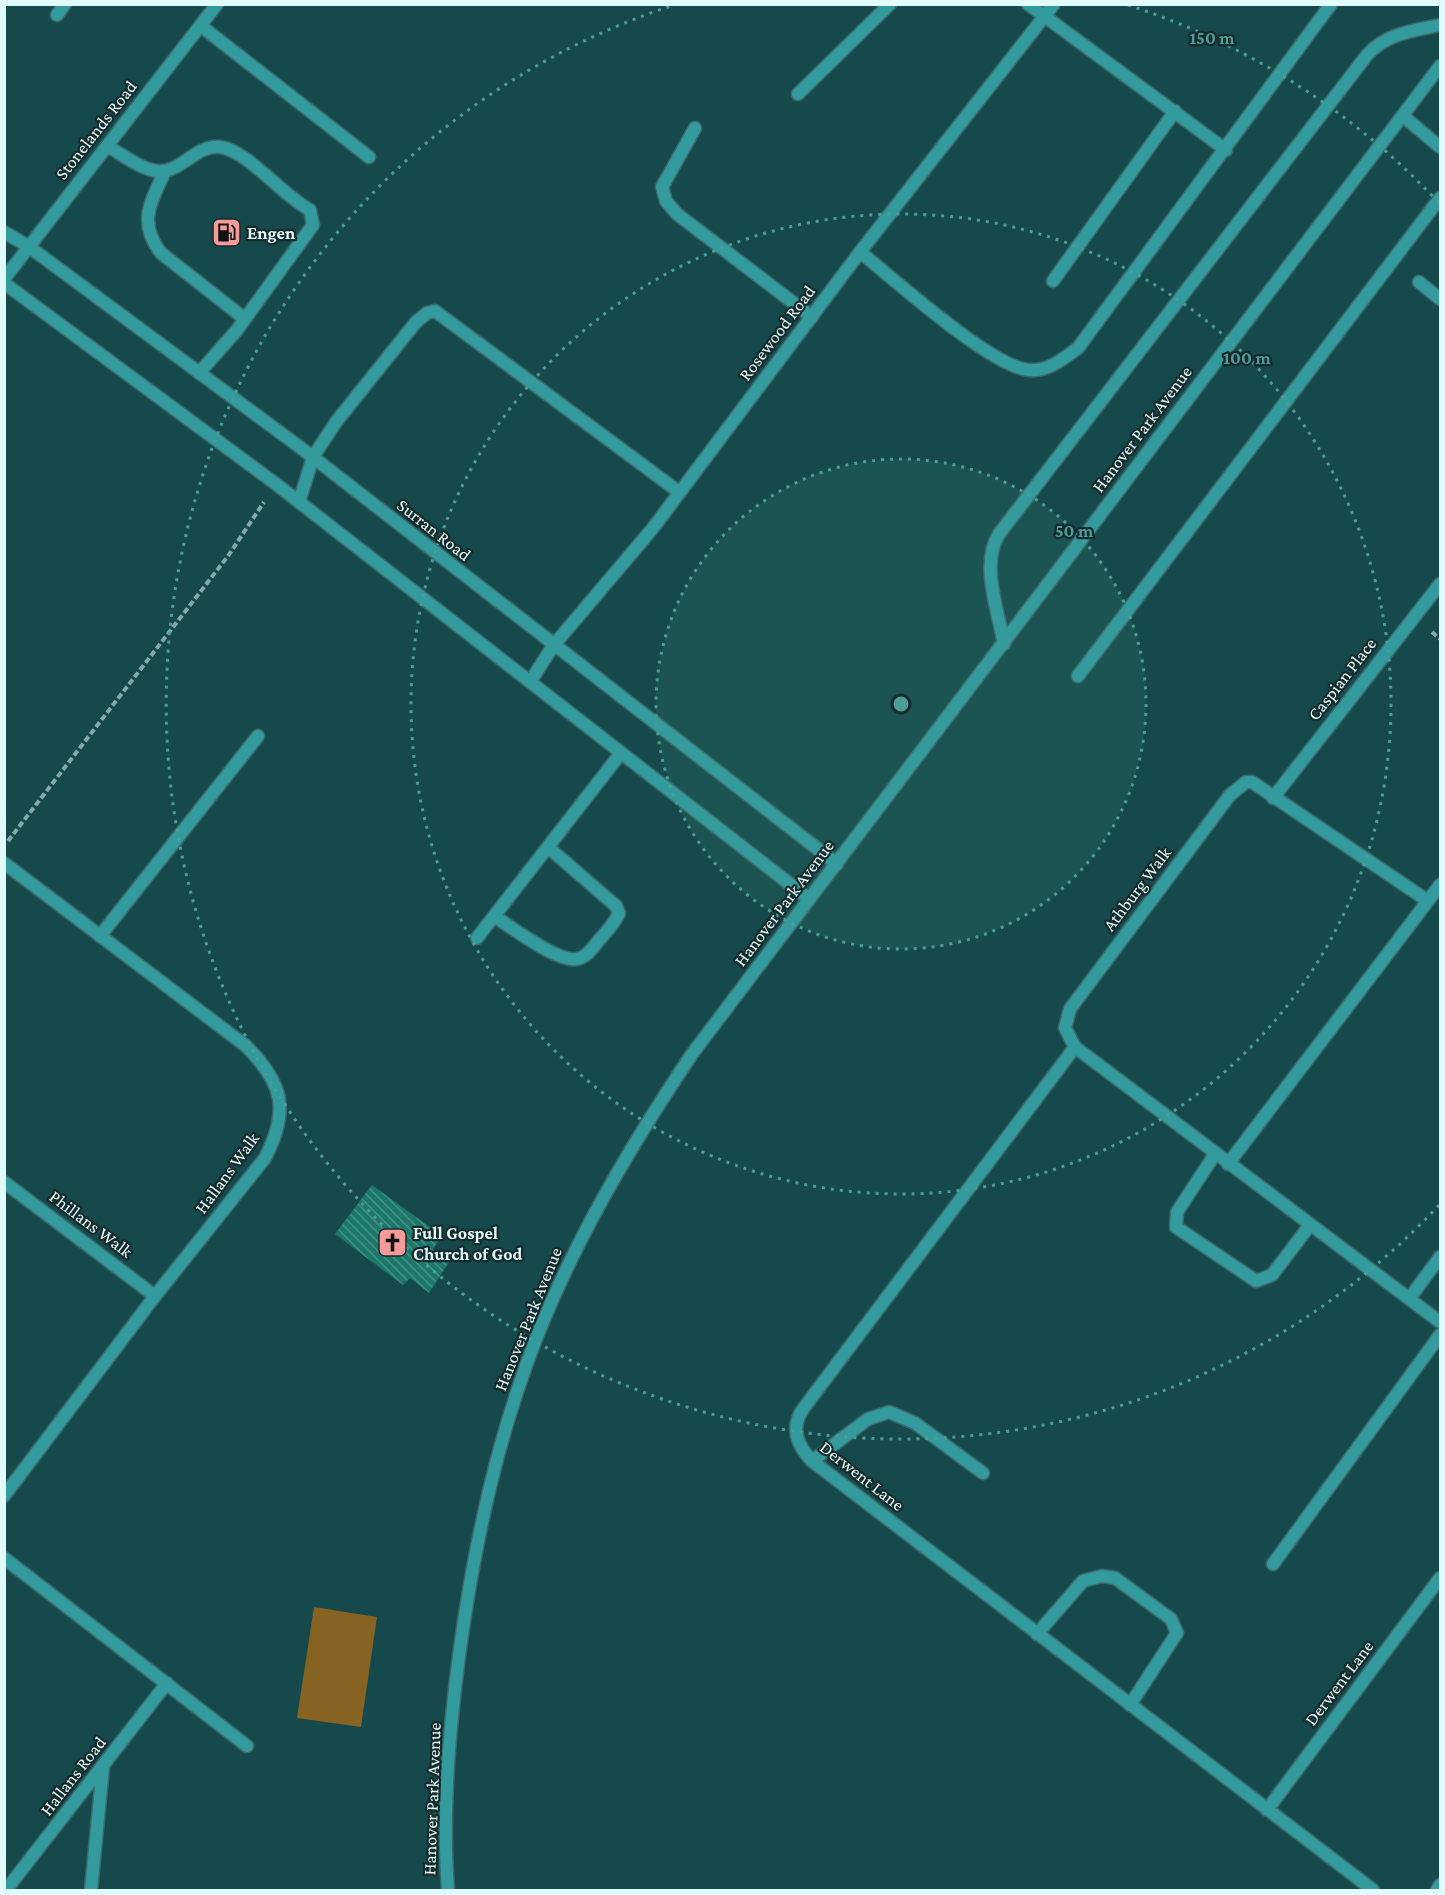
<svg xmlns="http://www.w3.org/2000/svg" width="1445" height="1895" viewBox="0 0 1445 1895" font-family="'Crimson Pro',serif">
<style>
.pitch{fill:#866323}
.building{fill:url(#building-back-hatch)}
.lines{fill:none;stroke-linecap:round;stroke-linejoin:round}
.service-casing{stroke:#3b696b;stroke-width:15}
.minor-casing{stroke:#3b696b;stroke-width:15}
.tertiary-casing{stroke:#3b696b;stroke-width:15}
.path{stroke:#84a9aa;stroke-width:4;stroke-dasharray:6 3;stroke-linecap:butt}
.service{stroke:#339a9e;stroke-width:12}
.minor{stroke:#339a9e;stroke-width:12}
.tertiary{stroke:#339a9e;stroke-width:12}
.ring{fill:none;stroke:#4e9e98;stroke-width:3;stroke-dasharray:3 6}
.labels{text-anchor:middle;stroke-width:4.5;stroke-linejoin:round;paint-order:stroke}
.street-label{font-size:18px;fill:#e1fafb;stroke:#172b2c}
.poi-label{font-size:18px;font-weight:bold;fill:#e1fafb;stroke:#172b2c;text-anchor:start}
.centre{fill:#4e9e98;stroke:#172b2c;stroke-width:3}
.ring-label{font-size:18px;text-anchor:middle;font-weight:bold;fill:#4e9e98;stroke:#172b2c;stroke-width:4.5;stroke-linejoin:round;paint-order:stroke}
</style>
<defs>
<pattern id="building-back-hatch" width="6" height="6" patternUnits="userSpaceOnUse" patternTransform="scale(1.5)"><rect width="6" height="6" fill="#1a7769"/><path d="M-1 5l2 2M0 0l6 6M5-1l2 2" fill="none" stroke="#469287"/></pattern>
</defs>
<rect width="100%" height="100%" fill="#16494b"/>
<path class="pitch" d="M314 1607 377 1617 361 1727 297 1718Z"/>
<path class="building" d="M372 1185 442 1236 433 1249 449 1262 429 1293 410 1278 403 1285 335 1234Z"/>
<g class="lines">
<defs>
<path id="service" d="M1028 4 1226 150
M57 15 65 4
M201 26 369 157
M798 94 890 4
M695 128 662 187 666 201 677 214 812 317
M107 146C122 154 140 169 157 171 180 174 196 144 220 147 247 150 284 197 310 210L313 225 237 330 199 373
M165 171C151 202 137 222 161 253L245 319
M860 252C894 279 991 367 1029 370 1048 372 1064 358 1078 348L1331 4
M1053 281 1175 111
M299 502 313 457 336 422 416 322 427 313 435 311 679 492
M1004 644C998 610 980 564 999 534L1367 55C1387 33 1412 31 1440 25
M494 916C511 927 557 962 576 959 587 958 593 947 600 939 607 931 615 923 619 913L616 906 549 848
M100 936 258 736
M477 938 621 753
M1215 1154 1177 1212 1176 1227 1256 1281 1272 1275 1310 1225
M812 1461 868 1419 889 1412 915 1423 983 1473
M1273 1564 1440 1335
M1037 1634 1083 1581 1102 1576 1115 1578 1171 1619 1177 1633 1130 1705"/>
<path id="minor" d="M1403 116 1440 147
M4 232 28 246 305 451 837 864
M4 279 217 4
M1419 282 1440 299
M4 283 276 484 809 899
M1078 676 1440 198
M530 682 553 646 653 528 860 252 1054 4
M1273 798 1440 584
M4 863 246 1046C283 1083 290 1110 265 1158L155 1296 4 1496
M1428 901 1252 782H1246L1230 795 1070 1009 1065 1028 1075 1047 1440 1322
M1075 1047 803 1409C790 1428 797 1445 812 1461L1373 1890
M1228 1164 1440 885
M4 1182 155 1296
M1409 1299 1440 1257
M4 1558 247 1746
M1267 1810 1440 1578
M6 1890 167 1683
M91 1890 103 1767
M1437 1890 1440 1885"/>
<path id="tertiary" d="M448 1890C442 1813 449 1733 459 1656 471 1567 488 1480 516 1395 555 1273 621 1160 692 1054L1440 66"/>
</defs>
<use href="#service" class="service-casing"/>
<use href="#minor" class="minor-casing"/>
<use href="#tertiary" class="tertiary-casing"/>
<path class="path" d="M1432 632 1440 639
M8 841 228 556 264 502"/>
<use href="#service" class="service"/>
<use href="#minor" class="minor"/>
<use href="#tertiary" class="tertiary"/>
</g>
<circle cx="901" cy="704" r="245" fill="#4e9e98" fill-opacity=".12"/>
<g class="ring">
<circle cx="901" cy="704" r="245"/>
<circle cx="901" cy="704" r="490"/>
<path d="M1439 1205A735 735 0 1 1 674 5M1128 5A735 735 0 0 1 1439 203"/>
</g>
<defs>
<symbol id="fuel-square" viewBox="-11 -11 22 22"><rect x="-9" y="-9" width="18" height="18" rx="4" fill="#f59b9b" stroke="#172b2c"/><path d="M-5.5-6h7V0h2V4h1.3V-2.5L3-4.5l.8-.8L6-3V5H2.5V1h-1V6h-7ZM-4.2-4.7v3.2H.2V-4.7Z" fill="#111"/></symbol>
<symbol id="church-square" viewBox="-11 -11 22 22"><rect x="-9" y="-9" width="18" height="18" rx="4" fill="#f59b9b" stroke="#172b2c"/><path d="M-1.2-6h2.4v3.5h3.3v2.4h-3.3V6h-2.4V-.1h-3.3v-2.4h3.3Z" fill="#111"/></symbol>
</defs>
<g fill-rule="evenodd">
<use href="#fuel-square" x="210" y="216" width="33" height="33"/>
<use href="#church-square" x="376" y="1226" width="33" height="33"/>
</g>
<g class="labels">
<g class="street-label">
<text transform="translate(96 130) rotate(-52)" y="6">Stonelands Road</text>
<text transform="translate(777 333) rotate(-53)" y="6">Rosewood Road</text>
<text transform="translate(1142 429) rotate(-53)" y="6">Hanover Park Avenue</text>
<text transform="translate(434 530) rotate(38)" y="6">Surran Road</text>
<text transform="translate(1342 679) rotate(-52)" y="6">Caspian Place</text>
<text transform="translate(1137 889) rotate(-53)" y="6">Athburg Walk</text>
<text transform="translate(784 903) rotate(-53)" y="6">Hanover Park Avenue</text>
<text transform="translate(227 1173) rotate(-54)" y="6">Hallans Walk</text>
<text transform="translate(91 1224) rotate(37)" y="6">Phillans Walk</text>
<text transform="translate(528 1319) rotate(-68)" y="6">Hanover Park Avenue</text>
<text transform="translate(862 1476) rotate(38)" y="6">Derwent Lane</text>
<text transform="translate(1339 1683) rotate(-53)" y="6">Derwent Lane</text>
<text transform="translate(73 1776) rotate(-52)" y="6">Hallans Road</text>
<text transform="translate(432 1799) rotate(-88)" y="6">Hanover Park Avenue</text>
</g>
<g class="poi-label">
<text x="247" y="239">Engen</text>
<text x="413" y="1239">Full Gospel<tspan x="413" dy="21">Church of God</tspan></text>
</g>
</g>
<circle cx="901" cy="704" r="9" class="centre"/>
<g class="ring-label">
<text x="1212" y="44">150 m</text>
<text x="1247" y="364">100 m</text>
<text x="1074" y="537">50 m</text>
</g>
<rect width="1445" height="1895" fill="none" stroke="#e1fafb" stroke-width="12"/>
</svg>
